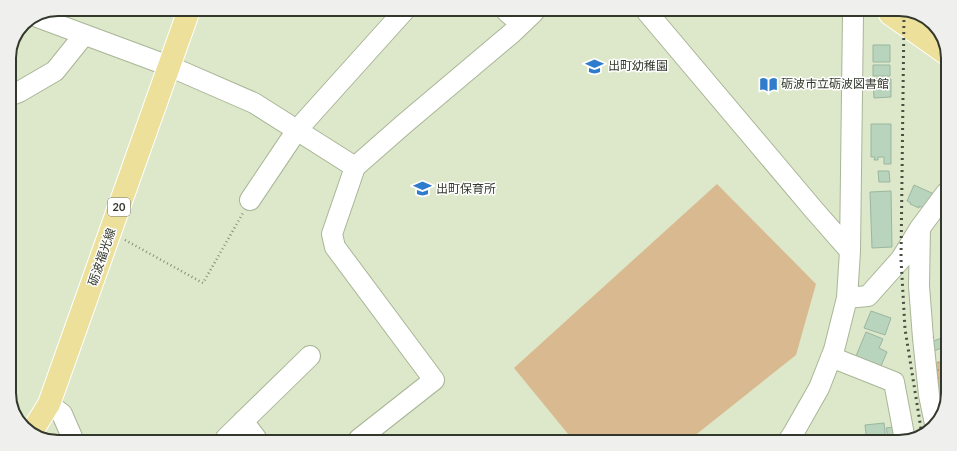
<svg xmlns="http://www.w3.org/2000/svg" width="957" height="451" viewBox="0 0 957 451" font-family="Lato,'Noto Sans JP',sans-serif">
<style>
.park{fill:url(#park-dots)}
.pitch{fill:#d9b990}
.building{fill:#b9d4bd;stroke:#9bb6a0}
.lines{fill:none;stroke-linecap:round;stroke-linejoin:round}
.minor-casing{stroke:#a9b597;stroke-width:22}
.major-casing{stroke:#fff;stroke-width:24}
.path{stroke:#858e78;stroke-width:2.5;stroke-dasharray:1 3;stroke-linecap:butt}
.minor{stroke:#fff;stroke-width:20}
.major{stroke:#ece09b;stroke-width:22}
.rail{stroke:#4a5041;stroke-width:3;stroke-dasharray:2 4;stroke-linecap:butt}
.labels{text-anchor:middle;stroke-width:3;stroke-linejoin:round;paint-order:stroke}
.shield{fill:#fff;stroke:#70746b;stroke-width:1}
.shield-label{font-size:11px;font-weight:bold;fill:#33382c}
.poi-label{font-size:12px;fill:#33382c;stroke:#fff;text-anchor:start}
.street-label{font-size:12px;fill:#33382c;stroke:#fff}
.rim{fill:none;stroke:#33382c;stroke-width:2}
</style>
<defs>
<pattern id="park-dots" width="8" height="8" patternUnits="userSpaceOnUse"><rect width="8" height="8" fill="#d9b990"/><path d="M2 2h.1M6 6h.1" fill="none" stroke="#b19776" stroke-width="1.8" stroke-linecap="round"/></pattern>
</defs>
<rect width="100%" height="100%" fill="#dce8c9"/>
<path class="park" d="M944 359 943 415 941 417 935 363Z"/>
<path class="pitch" d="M717 184 816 284 796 355 688 441 573 440 514 368Z"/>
<path class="building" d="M873 45H890V62H873Z
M873 65H890V76H873Z
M873 79H891V97L874 98Z
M871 124H891V164H884V157H878V160H874L875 157H871Z
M878 171H889L890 182H879Z
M914 185 934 194 928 210 919 206V208L910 204 911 203 907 201Z
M891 191 892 247 872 248 870 192Z
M871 311 891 318 885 335 864 328Z
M866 332 883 339 879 348 887 352 881 366 856 356Z
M944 337V347L934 351 931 342Z
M884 423 886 442H867L865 425Z
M893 427 895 435 888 437 886 428Z"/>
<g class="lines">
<defs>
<path id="minor" d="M507 12 521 24
M647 12 814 210 850 251
M37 17 169 66 254 103 355 167
M913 30 914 14
M9 96 19 92 55 71 84 35
M250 200 297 130 404 11
M920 228 919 286 923 338 929 395 935 424
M847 298 868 296 901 259 920 228 946 193
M831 357 894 382 905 440
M49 404 62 414 72 437
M243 421 256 438
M226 438 310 356
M359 439 434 380 335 247 332 234 355 167 404 124 512 33 534 12
M788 441 794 432 819 388 834 350 847 298 850 251 853 14"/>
<path id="major" d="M890 14 948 55
M31 433 49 404 189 10"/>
</defs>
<use href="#minor" class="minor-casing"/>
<use href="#major" class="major-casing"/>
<path class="path" d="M125 240 203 283 243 213"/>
<use href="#minor" class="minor"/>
<use href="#major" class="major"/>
<path class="rail" d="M904 14 901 259 905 329 922 435"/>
</g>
<defs>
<symbol id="school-bare" viewBox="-9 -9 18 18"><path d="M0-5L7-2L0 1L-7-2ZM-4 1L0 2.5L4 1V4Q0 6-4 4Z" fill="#307ccc" stroke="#fff" stroke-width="2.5" paint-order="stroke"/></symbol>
<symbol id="library-bare" viewBox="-9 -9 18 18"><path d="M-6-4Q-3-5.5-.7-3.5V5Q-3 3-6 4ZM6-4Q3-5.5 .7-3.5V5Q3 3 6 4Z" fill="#307ccc" stroke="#fff" stroke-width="2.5" paint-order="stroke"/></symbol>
</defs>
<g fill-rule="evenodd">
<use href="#school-bare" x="582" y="54" width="25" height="25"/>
<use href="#library-bare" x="756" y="72" width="25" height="25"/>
<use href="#school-bare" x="410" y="176" width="25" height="25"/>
</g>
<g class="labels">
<rect class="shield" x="108" y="198" width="22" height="18" rx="3"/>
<g class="shield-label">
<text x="119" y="211">20</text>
</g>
<g class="poi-label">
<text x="608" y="70">出町幼稚園</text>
<text x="781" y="88">砺波市立砺波図書館</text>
<text x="436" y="193">出町保育所</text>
</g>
<g class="street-label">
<text transform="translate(102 257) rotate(-71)" y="4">砺波福光線</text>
</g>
</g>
<path d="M0 0H957V451H0ZM58 16H899A42 42 0 0 1 941 58V393A42 42 0 0 1 899 435H58A42 42 0 0 1 16 393V58A42 42 0 0 1 58 16Z" fill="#efefee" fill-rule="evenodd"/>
<path class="rim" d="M58 16H899A42 42 0 0 1 941 58V393A42 42 0 0 1 899 435H58A42 42 0 0 1 16 393V58A42 42 0 0 1 58 16Z"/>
</svg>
